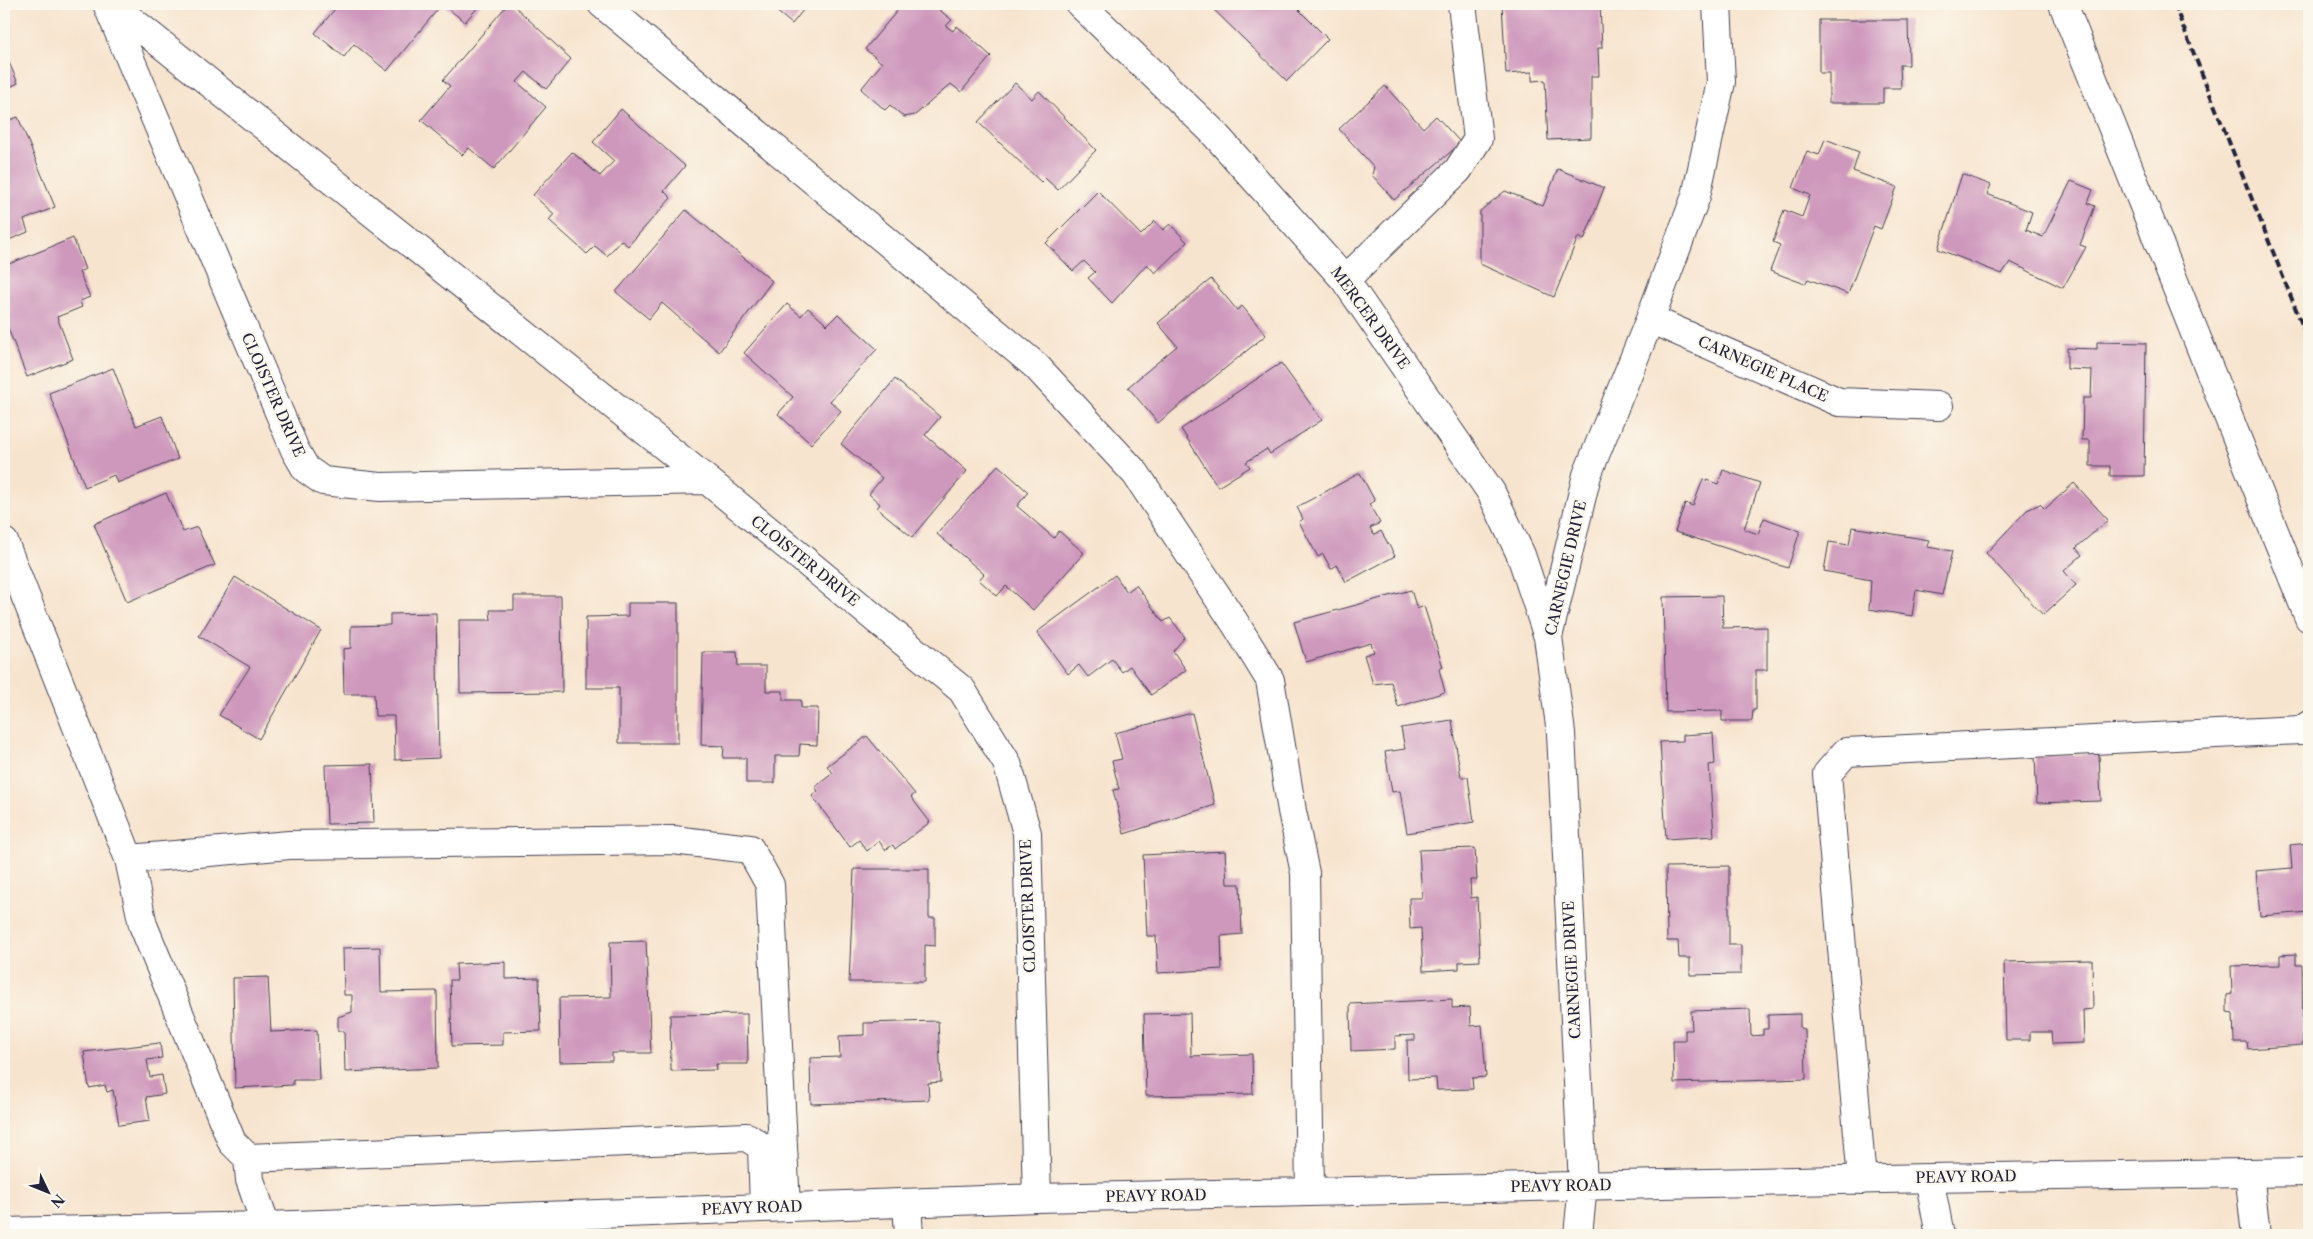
<svg xmlns="http://www.w3.org/2000/svg" width="2313" height="1239" viewBox="0 0 2313 1239" font-family="'Libre Caslon Text',serif">
<style>
.building{fill:#ce97bc}
.lines{fill:none;stroke-linecap:round;stroke-linejoin:round}
.minor-casing{stroke:#423f51;stroke-width:30}
.minor{stroke:#fff;stroke-width:28}
.rail{stroke:#22223b;stroke-width:4;stroke-dasharray:8 4;stroke-linecap:butt}
.labels{text-anchor:middle;stroke-width:4.5;stroke-linejoin:round;paint-order:stroke}
.street-label{font-size:15px;fill:#22223b;stroke:#fbf7ec}
</style>
<rect width="100%" height="100%" fill="#fbf7ec"/>
<filter id="ink" filterUnits="userSpaceOnUse"><feTurbulence type="fractalNoise" baseFrequency=".02" numOctaves="2"/><feDisplacementMap in="SourceGraphic" scale="10" xChannelSelector="R" yChannelSelector="G"/><feConvolveMatrix kernelMatrix="1 2 1 2 8 2 1 2 1" color-interpolation-filters="sRGB"/></filter>
<filter id="wash" filterUnits="userSpaceOnUse"><feTurbulence type="fractalNoise" baseFrequency=".0096" numOctaves="4" result="noise"/><feDisplacementMap in="SourceGraphic" scale="20" xChannelSelector="R" yChannelSelector="G"/><feGaussianBlur stdDeviation="1.12" result="paint"/><feColorMatrix in="noise" values="0 0 0 0 0 0 0 0 0 0 0 0 0 0 0 0 0 1.4 0 .05"/><feComposite in="paint" operator="in"/></filter>
<g filter="url(#wash)">
<rect width="100%" height="100%" fill="#f7e4ce"/>
<g id="blocks">
<path class="building" d="M339 4H442L387 71 354 44 344 57 315 33Z
M442 4H481L465 22Z
M508 4H512L571 59 546 89 526 72 517 82 546 107 494 169 469 148 462 155 421 120 450 86 443 80Z
M768 4H808L792 24Z
M903 4H932L952 20 946 26 953 31 957 26 991 56 961 92 951 84 915 115 904 117 890 105 885 110 861 89 882 63 865 49Z
M1208 4H1300L1296 7 1328 39 1287 81Z
M1502 4H1600L1602 48H1598L1599 76H1591V138L1548 140 1545 80 1532 81V72L1506 74Z
M1819 20H1908L1909 65H1900L1901 88H1883V103H1829V73H1819Z
M4 51 18 83 4 90Z
M1015 83 1032 99 1039 91 1096 150 1058 190 1045 178 1041 182 978 122Z
M1385 86 1423 128 1436 116 1461 143 1394 200 1372 175 1374 167 1339 129Z
M621 109 685 166 664 191 671 198 628 246 621 240 607 256 595 246 587 254 549 220 554 214 533 195 572 152 600 176 614 161 593 142Z
M18 117 55 207 24 220 28 232 4 242V122Z
M1825 139 1859 152 1853 171 1897 187 1881 229 1874 226 1848 294 1808 279 1805 284 1770 271 1780 245 1773 242 1784 210 1802 217 1810 195 1793 188 1807 151 1819 155Z
M1558 169 1604 188 1584 240 1578 237 1554 297 1480 264V211L1505 191 1543 206Z
M1962 174 1991 185 1987 194 2032 212 2026 230 2043 237 2071 181 2093 190 2088 203 2095 206 2080 245 2086 247 2063 288 2010 262 2002 274 1938 249Z
M1098 191 1141 235 1155 221 1163 230 1170 224 1187 242 1155 273 1147 264 1112 303 1088 278 1095 272 1084 261 1073 271 1046 243Z
M686 210 772 281 719 352 662 303 649 319 616 292Z
M73 238 85 269 79 272 90 297 80 301 82 307 57 317 73 359 27 377 4 318V266Z
M1211 279 1237 310 1242 306 1266 335 1158 423 1128 387 1177 346 1158 323Z
M787 304 801 316 808 308 827 325 838 314 877 349 830 401 841 411 811 444 778 414 793 397 744 353Z
M2097 342 2146 343 2144 476H2110V466H2090V440H2082L2083 398H2091L2092 370 2067 369V348L2097 349Z
M1281 363 1322 420 1270 454 1267 449 1246 462 1250 467 1218 487 1181 429Z
M113 368 136 426 162 416 178 459 117 483 114 475 85 487 49 393Z
M895 379 940 417 925 435 967 471 912 537 877 508 880 504 869 494 882 478 841 444Z
M998 465 1028 492 1017 506 1054 538 1059 531 1084 553 1033 610 1006 586 997 596 979 580 984 574 937 534Z
M1723 470 1760 483 1744 529 1758 534 1764 518 1800 531 1788 568 1675 532 1685 503 1693 506 1703 479 1718 484Z
M1360 473 1375 501 1369 504 1380 523 1370 528 1374 535 1381 531 1395 556 1346 582 1337 565 1331 569 1323 554 1318 557 1299 522 1303 519 1297 507Z
M2074 483 2108 520 2076 548 2082 555 2064 571 2076 585 2043 615 1986 553 2027 510 2040 504 2045 509Z
M166 493 183 532 197 527 215 565 127 602 94 524Z
M1852 527 1929 540 1927 547 1952 551 1942 595 1916 590 1912 616 1869 609 1871 580 1824 571 1829 542 1849 545Z
M1115 575 1127 592 1136 585 1163 622 1170 618 1185 637 1173 651 1186 670 1151 695 1130 666 1122 672 1112 659 1088 677 1079 665 1068 674 1037 632Z
M235 577 321 630 259 739 219 715 250 667 199 636Z
M1411 590 1417 609 1424 606 1443 667 1439 669 1445 692 1398 707 1391 682 1373 684 1364 655 1374 652 1371 643 1306 662 1294 622Z
M514 596H561L562 692 460 693 459 620H491L490 610H514Z
M1722 596 1723 628 1767 627V670H1756V710H1753L1752 721H1722V711L1666 712 1663 597Z
M628 603H678V743H619V688H586V617L628 616Z
M436 613 439 758 395 760 394 716H375L374 694H344L343 649 351 648V626L390 625V614Z
M703 652H737L738 666H766V691H783V700H801V708H818L817 745 800 744 799 756H775V783H746V758H723L724 746 701 745Z
M1192 713 1215 805 1124 834 1113 790 1119 789 1112 761 1122 759 1115 733Z
M1452 720 1461 777H1468L1474 822 1407 833 1400 791 1392 792 1385 752 1405 749 1401 728Z
M1713 733 1715 764 1709 765 1714 836 1666 839 1660 742 1683 741V735Z
M867 736 915 794 911 797 930 822 895 849 893 845 885 850 879 841 867 851 859 840 850 847 812 796 818 791 815 787 833 773 827 766Z
M2099 754 2101 801 2037 803 2035 756Z
M372 764 374 823 327 824 325 765Z
M2309 843V912L2260 916 2256 871 2292 868 2290 845Z
M1475 848 1477 880H1470L1471 898 1477 897 1480 961 1459 962V969L1423 971 1421 928 1410 929 1409 898H1422L1419 850Z
M1225 851 1227 884H1240L1242 934 1221 936 1222 969 1158 973 1156 936H1147L1143 855Z
M1729 866V945H1741V974L1690 975V958H1679L1678 941H1667L1666 867Z
M854 869H929V918H935V946L925 945V982H849Z
M646 941 651 1053H612V1061L560 1062 559 998 611 997 610 942Z
M380 947 381 992 437 991 438 1068 345 1072 344 1031H338V1017L352 1012V995H344L343 948Z
M2296 954V965H2302L2303 1045 2248 1049 2247 1042H2234L2233 1013 2227 1012V995L2232 994 2231 966 2280 965V955Z
M2092 960 2093 1009 2083 1010 2084 1043 2052 1044 2051 1032H2030V1040H2006L2004 962Z
M505 962V979L539 978 541 1031 503 1032V1045L452 1046 450 980H457L456 964Z
M268 977 271 1032 317 1030 319 1080H293V1085L235 1088 233 978Z
M1452 999V1008L1470 1007 1471 1026 1482 1025 1486 1077 1472 1078 1473 1089 1437 1090 1436 1078 1408 1079 1407 1040H1415V1035L1395 1036V1049L1351 1051 1350 1004Z
M1750 1009 1751 1036 1763 1035V1029H1768V1015L1800 1014V1028L1805 1029 1806 1079 1674 1083 1673 1040H1685V1030H1692L1691 1011Z
M1190 1013 1191 1056 1252 1054 1253 1094 1146 1096 1144 1014Z
M747 1014 748 1064H716L717 1070 671 1071 670 1015Z
M938 1021 941 1082 928 1083 929 1100 811 1104 810 1058 840 1057 839 1036 864 1035V1023Z
M160 1043 162 1058 147 1060 150 1077 162 1075 165 1094 146 1097 150 1121 119 1125 113 1090 107 1092 105 1085 89 1088 84 1052Z"/>
</g>
</g>
<g filter="url(#ink)">
<use href="#blocks" fill-opacity="0" stroke="#423f51" stroke-width="1"/>
<g class="lines">
<defs>
<path id="minor" d="M107 4 295 450 306 469 323 481 380 487 707 480
M111 4 707 480 962 690 1007 763 1027 833 1037 1198
M602 4 1036 366 1136 474 1235 623 1270 680 1292 811 1305 873 1310 1192
M1080 4 1211 130 1345 280 1491 492 1521 555 1548 637
M2063 4 2309 618
M1345 280 1458 170 1478 139 1462 4
M1650 319 1839 402 1939 406
M4 542 129 859
M248 1158 232 1142 143 925 129 859 289 845 673 840 750 849 770 885 786 1207
M2249 1173 2256 1235
M1929 1178 1940 1235
M1862 1180 1827 774 1846 752 2301 730 2309 725
M907 1204 909 1235
M266 1226 250 1180 248 1158 747 1137 762 1147 764 1207
M4 1232 266 1226 1037 1198 1929 1178 2309 1172
M1578 1235 1583 1185 1561 733 1548 637 1587 475 1650 319 1696 196 1721 82 1717 4"/>
</defs>
<use href="#minor" class="minor-casing"/>
<use href="#minor" class="minor"/>
<path class="rail" d="M2174 4 2309 342"/>
</g>
</g>
<g class="labels">
<g class="street-label">
<text transform="translate(1370 318) rotate(54)" y="5">MERCER DRIVE</text>
<text transform="translate(1763 369) rotate(24)" y="5">CARNEGIE PLACE</text>
<text transform="translate(273 395) rotate(66)" y="5">CLOISTER DRIVE</text>
<text transform="translate(805 561) rotate(39)" y="5">CLOISTER DRIVE</text>
<text transform="translate(1566 568) rotate(-77)" y="5">CARNEGIE DRIVE</text>
<text transform="translate(1028 906) rotate(-92)" y="5">CLOISTER DRIVE</text>
<text transform="translate(1572 970) rotate(-93)" y="5">CARNEGIE DRIVE</text>
<text transform="translate(1966 1177) rotate(-1)" y="5">PEAVY ROAD</text>
<text transform="translate(1561 1186) rotate(-1)" y="5">PEAVY ROAD</text>
<text transform="translate(1156 1196) rotate(-1)" y="5">PEAVY ROAD</text>
<text transform="translate(752 1208) rotate(-2)" y="5">PEAVY ROAD</text>
</g>
</g>
<rect width="2313" height="1239" fill="none" stroke="#fbf7ec" stroke-width="20"/>
<g transform="translate(48 1192) rotate(133)" stroke="#fbf7ec" stroke-width="4" paint-order="stroke">
<path d="M0-4L9 19L0 12L-9 19Z" fill="#22223b"/>
<text y="-8" font-size="14" font-weight="bold" text-anchor="middle" fill="#22223b">N</text>
</g>
</svg>
